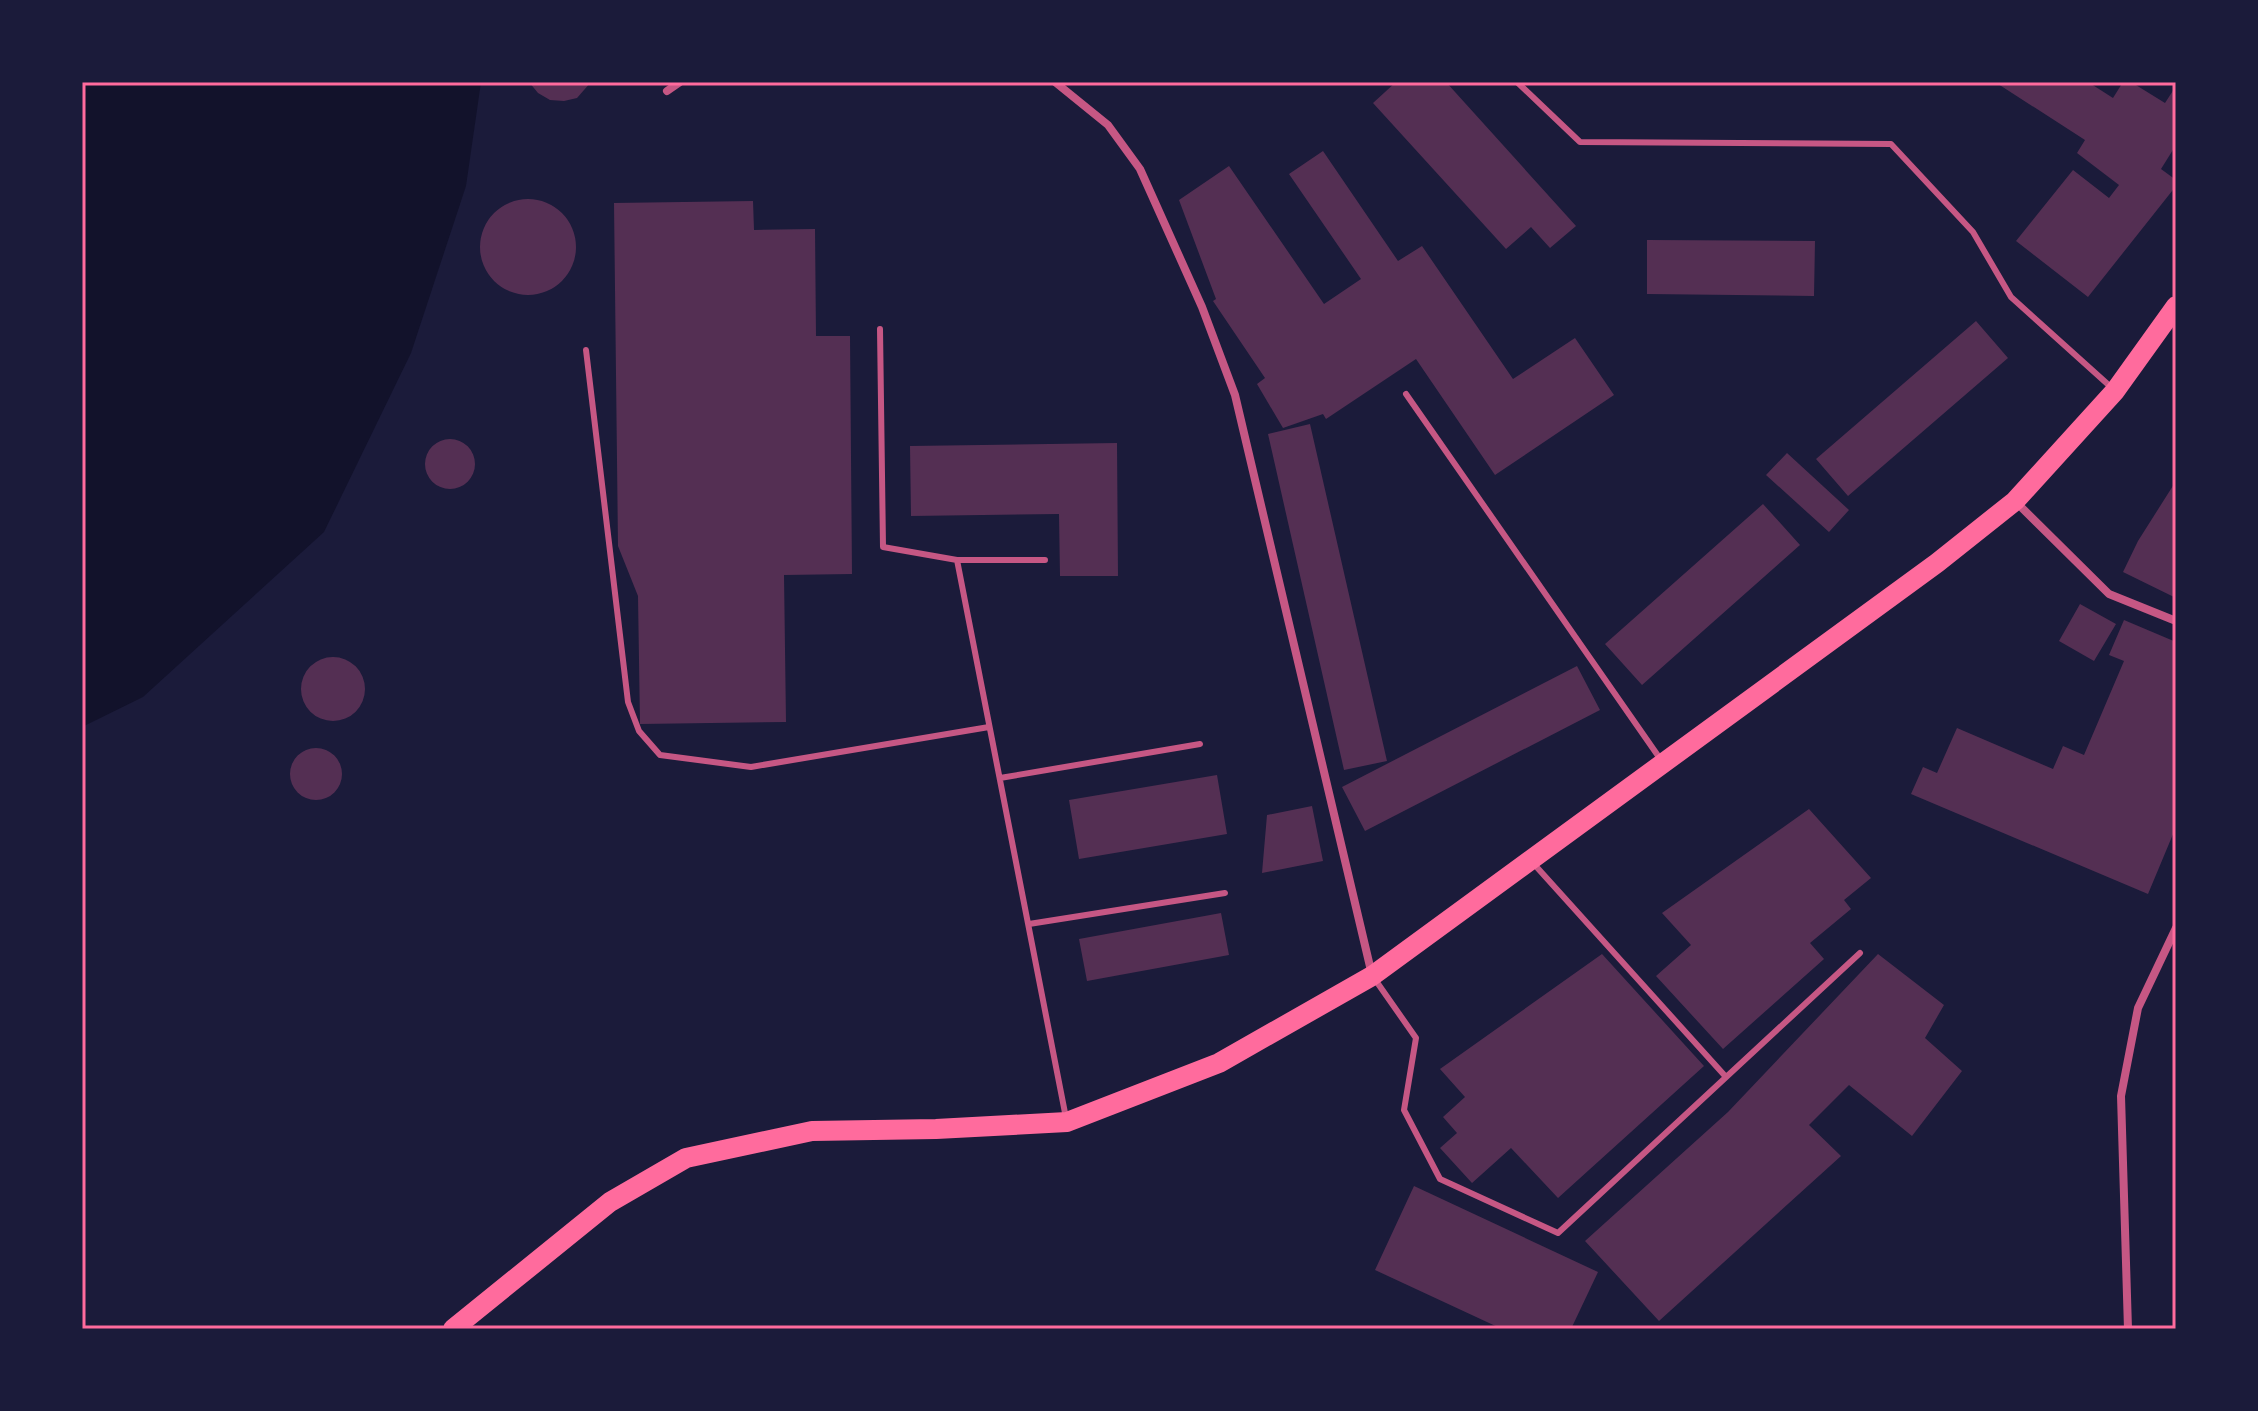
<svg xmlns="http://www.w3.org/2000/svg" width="2258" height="1411" viewBox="0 0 2258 1411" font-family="Arial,sans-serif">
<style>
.water{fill:#12122b}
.building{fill:#542f53}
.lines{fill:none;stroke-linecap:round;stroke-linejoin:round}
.service{stroke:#c65784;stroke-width:6}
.minor{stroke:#c65784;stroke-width:8}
.primary{stroke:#ff6b9d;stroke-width:20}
.neatline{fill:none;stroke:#ff6b9d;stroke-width:3}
</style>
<rect width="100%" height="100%" fill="#1b1b3a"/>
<path class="water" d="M82 82H481L466 186 411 353 324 532 143 697 82 727Z"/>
<path class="building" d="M529 82H591L577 98 564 101 550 100 538 93Z
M1396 82H1446L1576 226 1550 248 1531 227 1506 249 1373 103Z
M1995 82H2088L2113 98 2123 82H2131L2165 103 2176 86V145L2161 169 2176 180V186L2088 297 2016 241 2073 170 2109 198 2119 185 2077 153 2085 140Z
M1323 151 1398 261 1422 246 1513 379 1575 338 1614 395 1495 475 1416 359 1326 419 1323 414 1283 428 1257 384 1265 378 1213 301 1216 299 1179 200 1229 166 1324 304 1361 279 1289 174Z
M480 247a48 48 0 1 1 96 0a48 48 0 1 1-96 0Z
M753 201 754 230 815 229 816 336H850L852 574 784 575 786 722 640 724 638 596 618 546 614 203Z
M1647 240 1815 241 1814 296 1647 294Z
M1976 321 2008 358 1848 496 1816 459Z
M1310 424 1387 761 1344 770 1268 434Z
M425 464a25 25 0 1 1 50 0a25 25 0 1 1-50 0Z
M1117 443 1118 576H1060L1059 514 911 516 910 446Z
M1787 453 1849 510 1829 532 1766 475Z
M2176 481V598L2123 572 2138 541Z
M1763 504 1800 545 1642 685 1605 644Z
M2080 604 2116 624 2094 661 2059 641Z
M2124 620 2176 642V827L2148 894 1911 794 1923 767 1937 773 1957 728 2053 769 2063 746 2084 755 2124 661 2109 655Z
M301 689a32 32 0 1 1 64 0a32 32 0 1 1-64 0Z
M1577 666 1600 710 1365 831 1342 787Z
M290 774a26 26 0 1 1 52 0a26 26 0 1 1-52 0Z
M1217 775 1227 834 1079 859 1069 800Z
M1312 806 1323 861 1262 873 1267 815Z
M1809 809 1871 878 1844 900 1851 909 1810 943 1824 959 1723 1049 1656 976 1691 945 1662 913Z
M1221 913 1229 955 1087 981 1079 939Z
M1602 954 1704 1066 1558 1198 1511 1148 1472 1183 1440 1148 1457 1133 1443 1117 1465 1097 1440 1069Z
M1878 954 1944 1005 1925 1038 1962 1071 1912 1136 1849 1085 1809 1125 1841 1156 1659 1321 1585 1241 1728 1112Z
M1414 1186 1598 1272 1571 1329H1502L1375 1270Z"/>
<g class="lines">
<path class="service" d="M1517 82 1580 142 1891 144 1973 232 2011 297 2112 388
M880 329 883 547 957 560H1045
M586 350 628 702 639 731 660 755 751 767 989 727
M1406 394 1661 760
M957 560 1066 1118
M1000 778 1200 744
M1533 863 1726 1077
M1029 924 1225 893
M1374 978 1416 1038 1404 1110 1440 1179 1558 1233 1860 953"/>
<path class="minor" d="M1055 82 1108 125 1140 169 1202 307 1235 395 1372 975
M667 91 680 82
M2016 502 2109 594 2176 621
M2128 1329 2121 1096 2138 1008 2176 928"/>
<path class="primary" d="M453 1329 610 1202 686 1158 812 1131 936 1129 1067 1122 1219 1063 1372 976 1937 563 2015 501 2115 391 2176 306"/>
</g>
<rect width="2258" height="1411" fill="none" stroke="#1b1b3a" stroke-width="168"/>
<rect x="84" y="84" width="2090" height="1243" class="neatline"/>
</svg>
